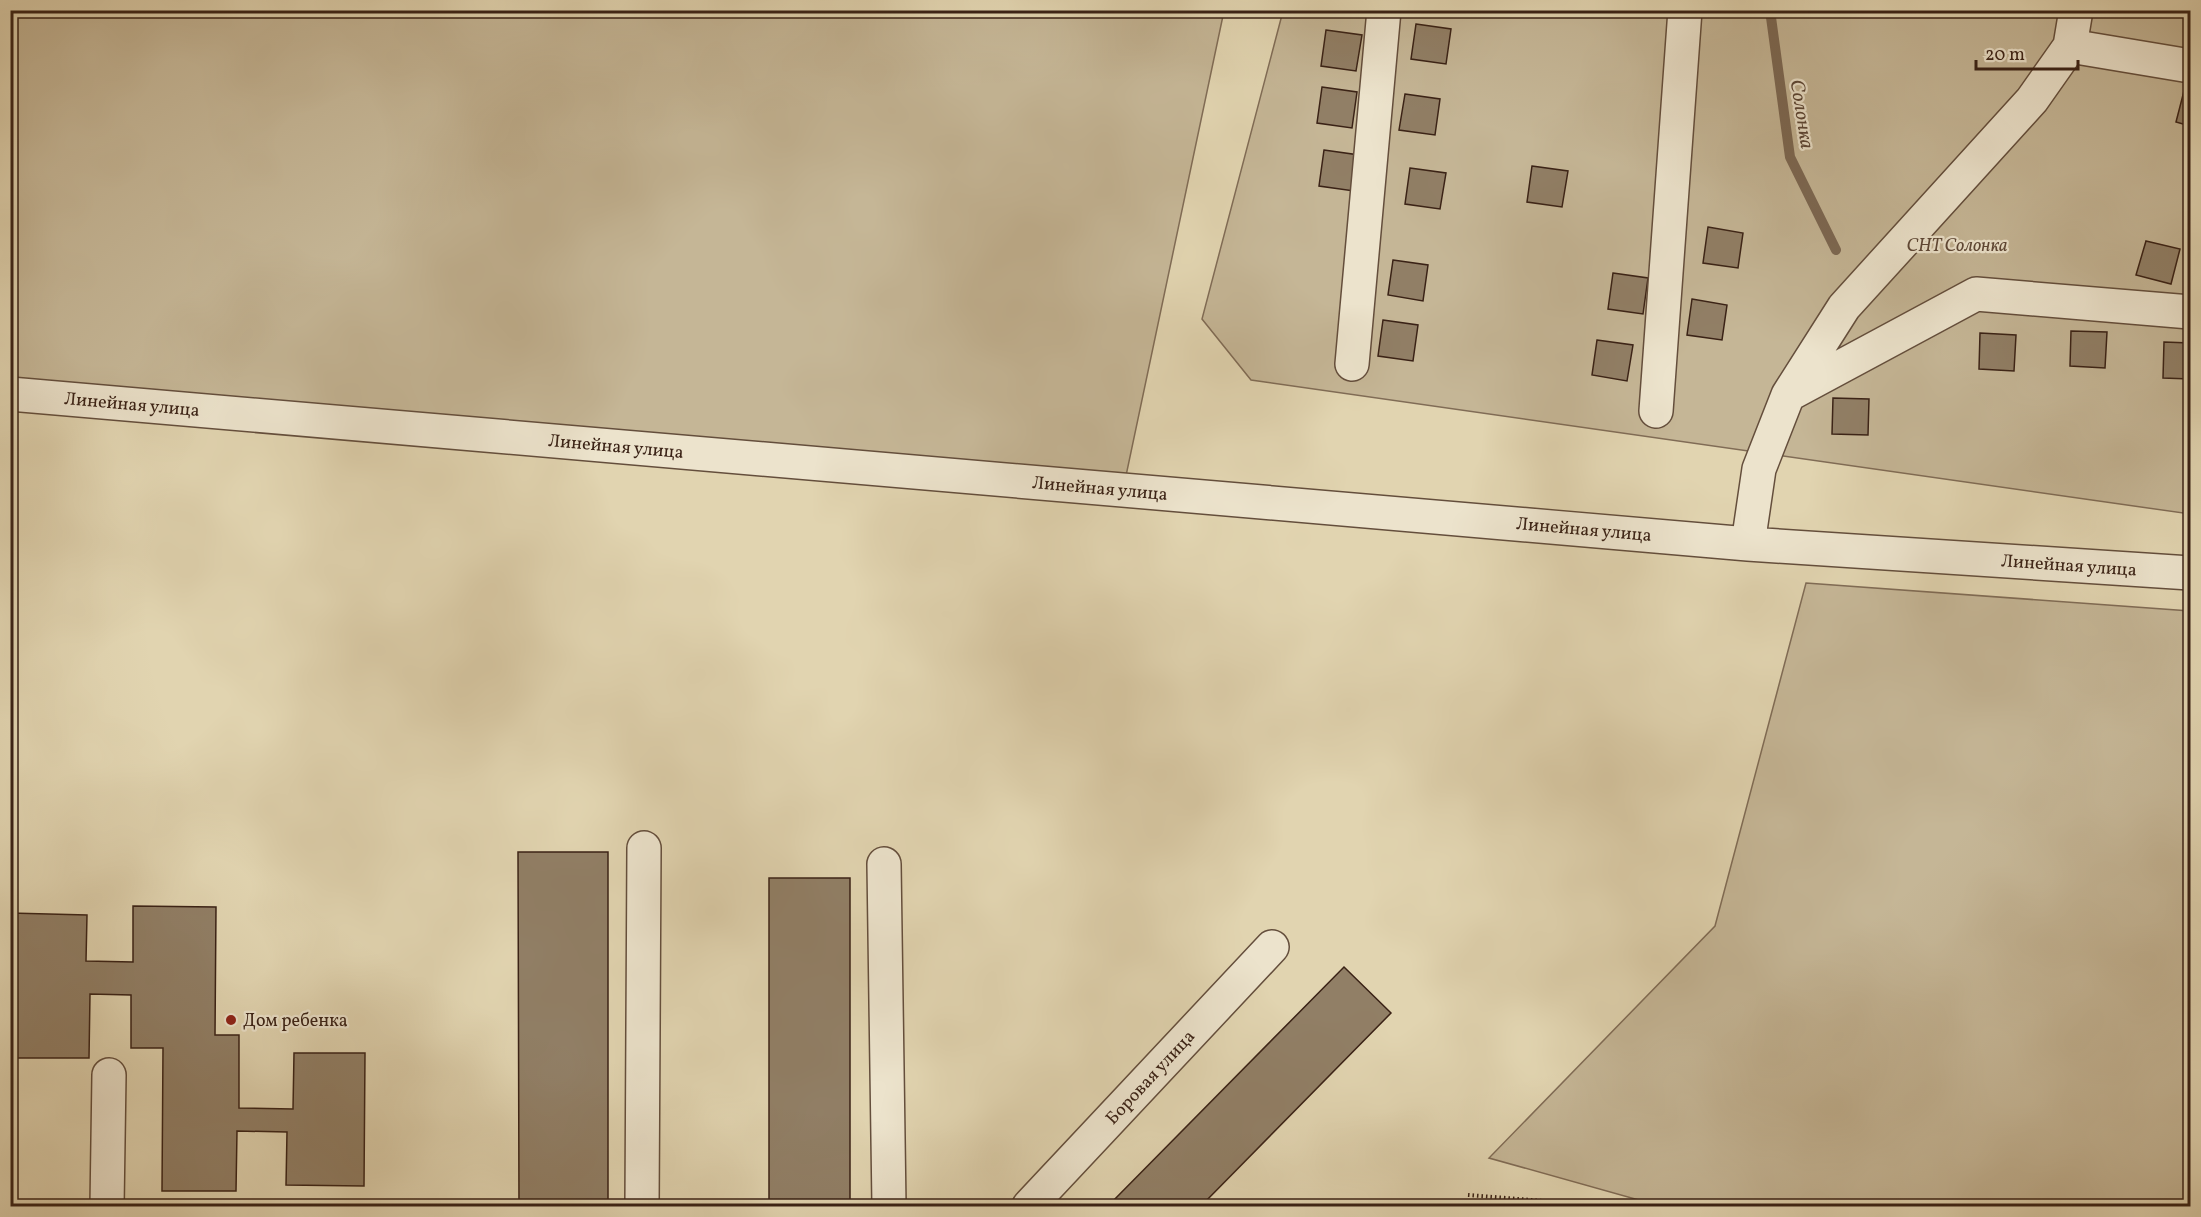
<svg xmlns="http://www.w3.org/2000/svg" width="2201" height="1217" viewBox="0 0 2201 1217" font-family="Vollkorn,serif">
<style>
.green{fill:#c5b696;stroke:#806c56;stroke-width:1.5}
.lines{fill:none;stroke-linecap:round;stroke-linejoin:round}
.stream{stroke:#7c6853;stroke-width:10}
.building{fill:#917f66;stroke:#3a2216;stroke-width:1.5}
.minor-casing{stroke:#644e3c;stroke-width:36}
.path{stroke:#3a2216;stroke-width:4;stroke-dasharray:1.5 3;stroke-linecap:butt}
.minor{stroke:#ece3cc;stroke-width:33}
.poi-dot{fill:#8f2418;stroke:#ece3cc;stroke-width:2}
.labels{text-anchor:middle;stroke-width:4.5;stroke-linejoin:round;paint-order:stroke}
.park-label{font-size:18px;font-style:italic;fill:#5d4736;stroke:#ece3cc}
.street-label{font-size:18px;fill:#3a2216;stroke:#ece3cc}
.poi-label{font-size:18px;fill:#3a2216;stroke:#ece3cc;text-anchor:start}
.water-label{font-size:20px;font-style:italic;fill:#5b4535;stroke:#ece3cc}
</style>
<rect width="100%" height="100%" fill="#e1d4b0"/>
<filter id="stains"><feTurbulence type="fractalNoise" baseFrequency=".00333" numOctaves="4"/><feColorMatrix values="0 0 0 0 .2 0 0 0 0 .09 0 0 0 0 .02 0 0 0 .5 -.17"/></filter>
<radialGradient id="worn" r=".72"><stop offset=".6" stop-color="#630" stop-opacity="0"/><stop offset="1" stop-color="#630" stop-opacity=".3"/></radialGradient>
<path class="green" d="M10 11H1224L1123 490 11 394Z
M1283 11H2190V514L1251 380 1202 319Z
M1806 583 2190 611V1206H1660L1489 1158 1715 926Z"/>
<g class="lines">
<path class="stream" d="M1770 10 1790 157 1836 250"/>
</g>
<path class="building" d="M1416 24 1451 29 1446 64 1411 59Z
M1326 30 1362 35 1356 71 1321 66Z
M1322 87 1357 92 1352 128 1317 123Z
M2185 87 2190 89V126L2176 122Z
M1405 94 1440 99 1435 135 1399 130Z
M1324 150 1359 155 1354 191 1319 186Z
M1532 166 1568 171 1562 207 1527 202Z
M1410 168 1446 173 1440 209 1405 204Z
M1708 227 1743 233 1738 268 1703 263Z
M2146 241 2180 249 2171 284 2136 275Z
M1393 260 1428 265 1423 301 1388 295Z
M1613 273 1648 278 1643 314 1608 309Z
M1692 299 1727 305 1722 340 1687 335Z
M1383 320 1418 325 1413 361 1378 356Z
M2071 331 2107 332 2105 368 2070 366Z
M1980 333 2016 335 2014 371 1979 369Z
M1597 340 1633 345 1627 381 1592 375Z
M2164 342 2190 343V379L2163 378Z
M1833 398 1869 399 1868 435 1832 434Z
M518 852H608V1206H519Z
M769 878H850V1206H769Z
M133 906 216 907 215 1035H239V1108L293 1109 294 1053H365L364 1186 286 1185 287 1132 237 1131 236 1191H162L163 1048H131V995L90 994 89 1058H10V913L87 915 86 961 133 962Z
M1344 967 1391 1013 1201 1206H1108Z"/>
<g class="lines">
<defs>
<path id="minor" d="M2070 46 2190 66
M1352 364 1384 10
M10 394 1748 544 2190 573
M1790 394 1976 294 2190 312
M1656 411 1685 10
M1748 544 1759 469 1788 395 1844 307 2032 100 2070 46 2076 10
M884 864 889 1206
M107 1206 109 1075
M642 1206 644 848
M1029 1206 1272 947"/>
</defs>
<use href="#minor" class="minor-casing"/>
<path class="path" d="M1468 1195 1608 1206"/>
<use href="#minor" class="minor"/>
</g>
<circle class="poi-dot" cx="231" cy="1020" r="6"/>
<g class="labels">
<g class="park-label">
<text x="1957" y="251">СНТ Солонка</text>
</g>
<g class="street-label">
<text transform="translate(132 404) rotate(5)" y="6">Линейная улица</text>
<text transform="translate(616 446) rotate(5)" y="6">Линейная улица</text>
<text transform="translate(1100 488) rotate(5)" y="6">Линейная улица</text>
<text transform="translate(1584 529) rotate(5)" y="6">Линейная улица</text>
<text transform="translate(2069 565) rotate(4)" y="6">Линейная улица</text>
<text transform="translate(1150 1077) rotate(-47)" y="6">Боровая улица</text>
</g>
<g class="poi-label">
<text x="243" y="1026">Дом ребенка</text>
</g>
<g class="water-label">
<text transform="translate(1803 114) rotate(81)" y="7">Солонка</text>
</g>
</g>
<rect width="2201" height="1217" fill="none" stroke="#e1d4b0" stroke-width="36"/>
<rect x="12" y="12" width="2177" height="1193" fill="none" stroke="#3a2216" stroke-width="3"/>
<rect x="18" y="18" width="2165" height="1181" fill="none" stroke="#3a2216" stroke-width="1.5"/>
<path d="M1976 60v9h102v-9" fill="none" stroke="#3a2216" stroke-width="3"/>
<text x="1985" y="60" font-size="18" fill="#3a2216" stroke="#ece3cc" stroke-width="4.5" paint-order="stroke">20 m</text>
<rect width="100%" height="100%" filter="url(#stains)"/>
<rect width="100%" height="100%" fill="url(#worn)"/>
</svg>
